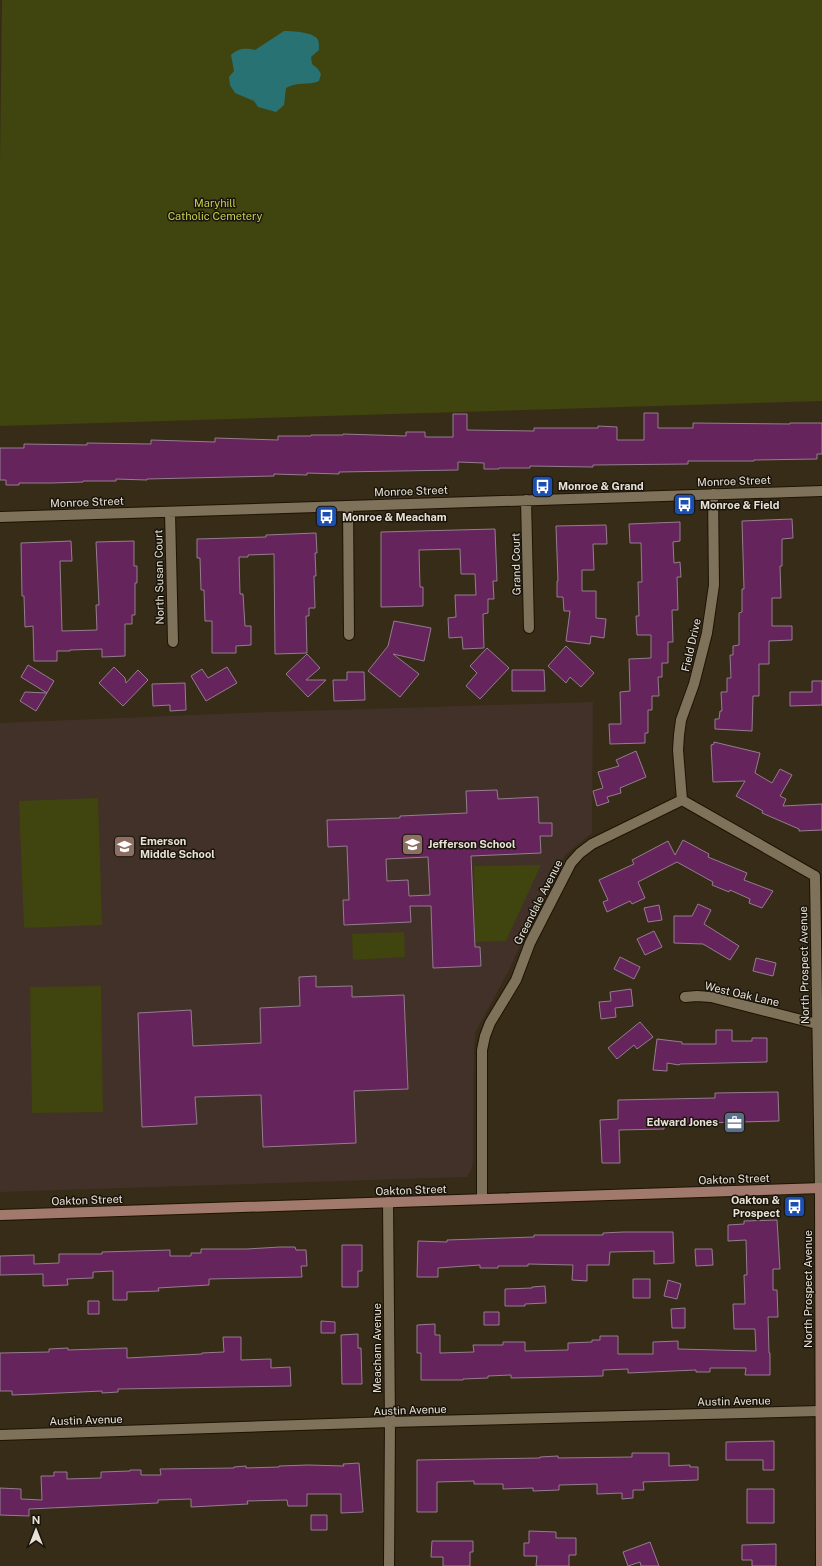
<svg xmlns="http://www.w3.org/2000/svg" width="822" height="1566" viewBox="0 0 822 1566" font-family="'Public Sans',sans-serif">
<style>
.education{fill:#423128}
.green{fill:#40440e}
.water{fill:#297274}
.building{fill:#66245c;stroke:#937d8e;fill-rule:evenodd}
.lines{fill:none;stroke-linecap:round;stroke-linejoin:round}
.street-casing{stroke:#1e1402;stroke-width:12}
.secondary-casing{stroke:#1e1402;stroke-width:12}
.street{stroke:#7f725b;stroke-width:10}
.secondary{stroke:#a17a6d;stroke-width:10}
.labels{text-anchor:middle;stroke-width:3;stroke-linejoin:round;paint-order:stroke}
.park-label{font-size:11px;fill:#c4ce50;stroke:#1a150c}
.street-label{font-size:11px;fill:#e8e1d5;stroke:#1a150c}
.poi-label{font-size:11px;font-weight:bold;fill:#e8e1d5;stroke:#1a150c;text-anchor:start}
</style>
<rect width="100%" height="100%" fill="#372c17"/>
<path class="education" d="M593 702 592 833 565 855 537 908 509 970 476 1031 474 1048 473 1159 472 1168 467 1177 0 1192V723L241 713Z"/>
<path class="green" d="M2 0H822V401L0 426V162Z
M98 798 102 925 24 928 19 801Z
M541 865 506 941 475 942 474 866Z
M404 932 405 957 353 960 352 934Z
M101 986 103 1112 32 1113 30 987Z"/>
<path class="water" d="M284 31C291 31 315 32 318 40 319 42 319 47 319 50L311 57 312 64 318 69 321 74 319 81C308 86 297 81 286 88L284 105 276 112 258 107 254 101 235 93 230 85 229 77 234 71 231 55C239 48 245 48 255 50Z"/>
<path class="building" d="M644 413H658V428H693V423L790 424V423H822V454H817V459L754 460V461H688V464L593 465V467L530 466V468H499V469H484V463L458 462V470L339 472V474L307 473V475L274 474V476L147 479V480L116 479V481H83V482L52 483H19V485H6V480H0V448H24V444L87 445V443L151 444V440L215 442V438L278 440V436H311V435H343V434L406 436V432H425V437H453V414H467V430L534 431V428H598V426L617 427V440H644Z
M792 519 793 538 782 539V566H780L781 598H772V626H792V640L769 641V664H759V696H753L752 731 715 729V719H719L720 711H722L721 692H727V678H731L730 655H733V646L739 645V613L742 612V589H744L742 521Z
M680 522V541L673 542 674 563 680 562 681 577H677L678 610H672L673 642H668V663H662V677H658L659 696H652V710H648V733H645V743L610 744 609 724H621L620 692 630 691 629 659 651 658V635H637L636 616H639L638 582H642L641 543H630L629 524Z
M606 525 607 544H593L594 570H582V591H596V618L606 619 604 638 591 636 590 644 566 641 570 611H564L563 597H557V581H558L556 526Z
M495 529 497 581H493L494 599H488V613L483 614 484 648 463 649 462 637 449 638 448 618 456 617 455 595H476L475 574H461L460 549 419 550 420 587H423V606L381 607V532Z
M316 533 317 553H315L316 576H314L315 608H309V616H306L307 653 275 654 274 554 248 555V557H239L240 594H243L245 626H251V645L236 646V653H212V621H205L204 590H201L200 558H197V539L266 537V535Z
M71 541 72 561H60L62 631 97 630 96 605H99L96 542 134 541V566H137V583H135V615H132V624H125V656L102 657V649L70 650V651H57V661H34L33 626 25 627 24 596H22L21 543Z
M394 621 431 628 424 661 393 654 419 674 400 697 368 671 388 646Z
M566 646 594 673 581 687 570 677 566 683 548 666Z
M487 648 509 668 480 699 466 686 477 673 470 666Z
M307 654 320 668 306 680H326L308 697 286 674Z
M28 665 54 681 36 711 20 701 25 692 47 693 21 677Z
M114 667 125 678 126 683 138 670 148 680 123 706 99 683Z
M227 667 237 683 206 701 191 676 202 669 208 678Z
M512 670H544L545 691H512Z
M347 672H364L365 700 334 701 333 680H347Z
M812 681H822V705L790 706V692H812Z
M185 683 186 710 170 711V705L153 706 152 684Z
M714 742 760 753 755 773 772 783 780 769 792 775 780 796 786 799 783 806 822 804V830L799 831V829L762 813 763 811 736 796 745 781 713 782 711 745 714 744Z
M636 751 646 777 620 788 621 793 607 797 609 802 597 806 593 791 603 788 598 772 619 766 616 760Z
M497 790 498 799 538 797 539 823H552V836H540L541 853 471 856 475 947H480L481 966 433 968 431 906H410L411 922 344 925 343 900H349L347 846 328 847 327 820 400 818V816L467 813 466 791ZM428 857 430 895 409 896 408 880 387 881 386 859Z
M683 840 709 854 708 857 747 873 744 880 773 891 762 908 749 903 750 899 730 890 729 892 712 885 713 882 677 862 638 882 645 898 632 904 630 901 607 912 603 902 608 900 599 880 634 864 632 860 668 841 675 855Z
M698 904 711 910 704 924 739 946 730 960 703 944 674 943V916H692Z
M659 905 662 920 648 922 644 908Z
M654 931 662 947 645 955 637 939Z
M620 957 640 967 634 979 614 969Z
M756 958 776 963 773 976 753 971Z
M316 976V987L352 986V997L404 995 408 1089 354 1091 356 1143 263 1147 261 1095 195 1097 197 1124 142 1127 138 1013 191 1010 193 1046 261 1043 260 1008 300 1006 299 977Z
M631 989 633 1006 615 1008 616 1017 601 1019 599 1002 611 1001 610 992Z
M640 1022 653 1037 637 1049 634 1045 617 1059 608 1048Z
M716 1030H732V1041H752V1038H767V1062L680 1064 679 1065 667 1063V1071L653 1070 657 1039 682 1042V1044H716Z
M778 1092 779 1121 703 1123V1125L664 1126V1129L619 1130 620 1163H602L600 1120 618 1119V1100L715 1098V1093Z
M777 1220 780 1269H773V1290H777L778 1317H768L769 1353H770V1375H745L746 1368H710V1372H696V1370L628 1373V1369L603 1370V1376L511 1378V1375L488 1376V1378L463 1379V1380H421V1353H417V1325L435 1324V1335H440V1353L474 1352 473 1345H503V1342H525V1351L568 1350V1343L592 1342V1340H600V1336H618V1354H653V1342L678 1341V1349L756 1351 755 1329H734L733 1304H745L744 1275H747L746 1240 728 1241V1225L744 1224V1221Z
M623 1232H673L674 1263 654 1264V1251L610 1252 609 1265H587V1281L572 1280 573 1265 528 1264V1266H498V1268H480V1265L438 1268V1277H417L418 1241 447 1242V1240L534 1237V1235H603V1233Z
M342 1245H362V1271H358V1287H342Z
M280 1247H295L296 1250H306L307 1266H301L302 1277 209 1279V1285L158 1288 159 1291 127 1292V1300H113V1271L93 1272V1278L67 1279 68 1285 43 1286V1274L0 1275V1256L34 1255V1264L59 1263V1254H102V1252L170 1250V1256H191V1253H201V1249H247Z
M695 1249H712L713 1265 696 1266Z
M633 1279H650V1298H633Z
M668 1280 681 1284 677 1299 664 1296Z
M545 1286 546 1303 525 1304V1306H505V1289L532 1288V1287Z
M88 1301H99V1314H88Z
M685 1308V1328H672L671 1309Z
M484 1312H499V1325H484Z
M321 1321 335 1322V1333H321Z
M358 1334V1348H361L362 1384H342L341 1335Z
M223 1337H241V1360L271 1359V1368L290 1367 291 1386 118 1389V1392L102 1393V1391L38 1394 12 1395V1391H0V1353L49 1352V1349L68 1348V1350L127 1348V1358L202 1354V1353L224 1352Z
M774 1441V1470H763V1460H726V1442Z
M632 1453H669V1466L690 1465V1467H698V1480L643 1482 644 1490H633V1498L622 1499V1493L597 1494V1484L559 1485V1490L533 1491V1488L503 1489V1484H474V1481L437 1482V1512H417V1460L540 1458V1457L558 1456V1458L632 1457Z
M359 1463 363 1512 341 1513V1494H307V1506H288L287 1500 247 1501 248 1504 191 1507V1499L158 1500V1503L29 1509V1516L0 1515V1488L21 1489V1499L42 1500 41 1476H54V1472H67V1479L101 1478V1472L130 1471V1470H141V1475H161L160 1469 234 1468V1467L246 1466V1468L279 1467V1466L308 1465 344 1466 343 1464Z
M747 1489H774V1523H747Z
M311 1515H327V1530H311Z
M529 1531 556 1532V1538H576V1555H569V1566H536L537 1556H524V1543H529Z
M432 1541H473V1552H470V1566H443V1557H431Z
M650 1542 659 1566H641L640 1562 628 1566 623 1552Z
M776 1544V1566H752V1560H742V1545Z"/>
<g class="lines">
<defs>
<path id="street" d="M526 500 529 628
M348 506 349 635
M170 512 173 642
M0 517 822 491
M682 800 678 750 679 735 681 720 694 684 707 633 714 585 713 494
M815 876 820 1188
M685 997 697 996 711 997 817 1024
M482 1199V1050L485 1036 490 1023 516 980 530 943 571 863 580 853 592 844 682 800 815 876
M388 1202 390 1422 389 1566
M0 1435 390 1422 820 1411"/>
<path id="secondary" d="M820 1188 821 1566
M0 1215 822 1188"/>
</defs>
<use href="#street" class="street-casing"/>
<use href="#secondary" class="secondary-casing"/>
<use href="#street" class="street"/>
<use href="#secondary" class="secondary"/>
</g>
<defs>
<symbol id="bus-square" viewBox="-11 -11 22 22"><rect x="-9" y="-9" width="18" height="18" rx="4" fill="#1a4fb4" stroke="#1a150c"/><path d="M-5-6H5V4H4V6H2V4H-2V6H-4V4H-5ZM-3.5-4V0h7V-4ZM-3.5 1.2v1.5H-2V1.2ZM2 1.2v1.5H3.5V1.2Z" fill="#fff"/></symbol>
<symbol id="school-square" viewBox="-11 -11 22 22"><rect x="-9" y="-9" width="18" height="18" rx="4" fill="#8d6e63" stroke="#1a150c"/><path d="M0-5L7-2L0 1L-7-2ZM-4 1L0 2.5L4 1V4Q0 6-4 4Z" fill="#fff"/></symbol>
<symbol id="office-square" viewBox="-11 -11 22 22"><rect x="-9" y="-9" width="18" height="18" rx="4" fill="#5c6f8a" stroke="#1a150c"/><path d="M-6-3h4V-5.5h4V-3h4V5H-6ZM-1-4.5V-3h2v-1.5ZM-6 0V1H6V0Z" fill="#fff"/></symbol>
</defs>
<g fill-rule="evenodd">
<use href="#bus-square" x="530" y="474" width="25" height="25"/>
<use href="#bus-square" x="672" y="492" width="25" height="25"/>
<use href="#bus-square" x="314" y="504" width="25" height="25"/>
<use href="#school-square" x="400" y="832" width="25" height="25"/>
<use href="#school-square" x="112" y="834" width="25" height="25"/>
<use href="#office-square" x="722" y="1110" width="25" height="25"/>
<use href="#bus-square" x="782" y="1194" width="25" height="25"/>
</g>
<g class="labels">
<g class="park-label">
<text x="215" y="207">Maryhill<tspan x="215" dy="13">Catholic Cemetery</tspan></text>
</g>
<g class="street-label">
<text transform="translate(734 481) rotate(-2)" y="4">Monroe Street</text>
<text transform="translate(411 491) rotate(-2)" y="4">Monroe Street</text>
<text transform="translate(87 502) rotate(-2)" y="4">Monroe Street</text>
<text transform="translate(516 564) rotate(-91)" y="4">Grand Court</text>
<text transform="translate(159 577) rotate(-91)" y="4">North Susan Court</text>
<text transform="translate(691 645) rotate(-77)" y="4">Field Drive</text>
<text transform="translate(538 902) rotate(-63)" y="4">Greendale Avenue</text>
<text transform="translate(804 965) rotate(-91)" y="4">North Prospect Avenue</text>
<text transform="translate(742 994) rotate(13)" y="4">West Oak Lane</text>
<text transform="translate(734 1179) rotate(-2)" y="4">Oakton Street</text>
<text transform="translate(411 1190) rotate(-2)" y="4">Oakton Street</text>
<text transform="translate(87 1200) rotate(-2)" y="4">Oakton Street</text>
<text transform="translate(808 1289) rotate(-90)" y="4">North Prospect Avenue</text>
<text transform="translate(377 1348) rotate(-90)" y="4">Meacham Avenue</text>
<text transform="translate(734 1401) rotate(-1)" y="4">Austin Avenue</text>
<text transform="translate(410 1410) rotate(-2)" y="4">Austin Avenue</text>
<text transform="translate(86 1420) rotate(-2)" y="4">Austin Avenue</text>
</g>
<g class="poi-label">
<text x="558" y="490">Monroe &amp; Grand</text>
<text x="700" y="509">Monroe &amp; Field</text>
<text x="342" y="521">Monroe &amp; Meacham</text>
<text x="140" y="845">Emerson<tspan x="140" dy="13">Middle School</tspan></text>
<text x="428" y="848">Jefferson School</text>
<text x="718" y="1126" text-anchor="end">Edward Jones</text>
<text x="780" y="1204" text-anchor="end">Oakton &amp;<tspan x="780" dy="13">Prospect</tspan></text>
</g>
</g>
<g transform="translate(36 1530)" stroke="#1a150c" stroke-width="3" paint-order="stroke">
<path d="M0-3L7 15L0 10L-7 15Z" fill="#e8e1d5"/>
<text y="-6" font-size="11" font-weight="bold" text-anchor="middle" fill="#e8e1d5">N</text>
</g>
</svg>
